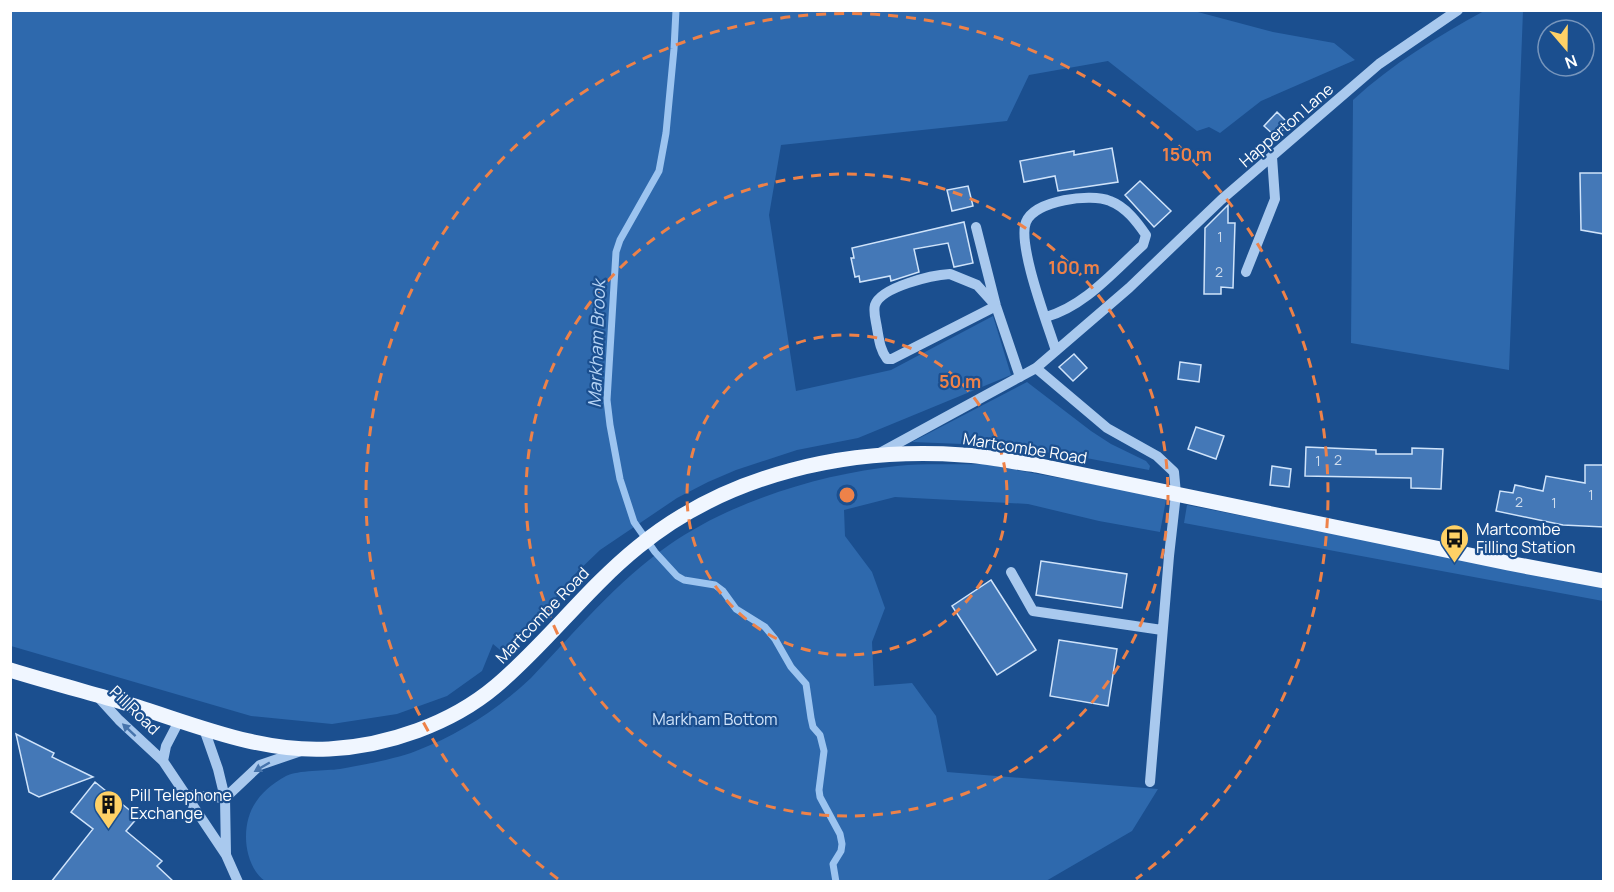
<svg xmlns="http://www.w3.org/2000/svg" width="1614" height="892" viewBox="0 0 1614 892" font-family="Manrope,sans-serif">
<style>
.green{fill:#2e69ad}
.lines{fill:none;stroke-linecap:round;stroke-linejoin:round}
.stream{stroke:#9cc4f0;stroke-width:7}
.building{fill:#4478b7;stroke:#cfe3fa;stroke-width:1.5}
.minor{stroke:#a9c9ee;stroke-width:10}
.major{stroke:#f0f6ff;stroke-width:15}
.oneway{fill:#4674ac}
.ring{fill:none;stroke:#ee8249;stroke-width:3;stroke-dasharray:10 8}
.labels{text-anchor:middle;stroke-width:4.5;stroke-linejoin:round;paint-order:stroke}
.number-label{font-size:14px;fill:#d0dded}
.street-label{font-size:16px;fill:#fff;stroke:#1b4f8f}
.poi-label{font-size:16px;fill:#fff;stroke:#1b4f8f;text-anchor:start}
.park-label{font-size:16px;fill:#cfe3fa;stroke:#1b4f8f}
.water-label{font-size:18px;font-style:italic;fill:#b5d3f5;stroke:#1b4f8f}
.centre{fill:#ee8249;stroke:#1b4f8f;stroke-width:3}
.ring-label{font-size:18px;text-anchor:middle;font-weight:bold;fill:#ee8249;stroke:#1b4f8f;stroke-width:4.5;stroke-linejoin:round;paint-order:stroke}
</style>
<rect width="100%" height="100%" fill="#1b4f8f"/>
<path class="green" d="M1194 11 1273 32 1334 43 1355 60 1261 101 1220 133 1209 127 1197 131 1108 61 1029 75 1007 121 781 145 769 215 796 391 891 370 993 316 1011 375 858 438 797 450 736 470 708 482 677 498 600 550 575 574 536 622 505 654 493 644 482 671 447 696 397 714 332 724 251 716 11 646V11Z
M1484 11H1523L1509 370 1351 343 1353 100C1392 64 1438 36 1484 11Z
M1027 382 1091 431 1111 444 1146 461 1150 466 1149 470 1081 457 988 445 912 442Z
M984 464 1120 489 1166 500 1160 532 1099 521 1028 504 895 497 844 510 845 536 872 572 885 608 872 642 874 686 912 683 936 716 947 772 1158 789 1132 831 1046 881H265C252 872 246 853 246 837 246 808 261 790 286 776 298 770 326 771 340 769 362 765 396 759 416 751 459 735 498 709 531 678 575 632 617 581 669 545 732 501 821 474 897 466 925 463 955 465 984 464Z
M1187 505 1603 587V601L1184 523Z"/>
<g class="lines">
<path class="stream" d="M676 10 674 49 666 133 659 171 620 240 616 252 607 400 610 425 620 479 634 522 655 552 677 576 684 580 715 585 723 591 736 609 765 627 775 639 791 667 806 684 811 718 813 727 820 735 824 751 819 790 820 797 840 834 842 844 841 851 833 864 836 882"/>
</g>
<path class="building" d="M1277 112 1289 124 1276 137 1264 126Z
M1112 148 1118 182 1058 191 1055 176 1024 182 1020 161 1074 151V155Z
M1580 173H1604V234L1581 230Z
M1140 181 1171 211 1154 227 1125 195Z
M968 186 973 206 952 211 947 190Z
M1228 205V223H1235L1233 288 1221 287V294H1204L1205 228Z
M964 222 973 263 954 267 948 243 914 249 919 272 891 281 890 276 860 282 859 276 855 277 851 258H854L852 248Z
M1074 354 1087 368 1073 381 1059 367Z
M1180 362 1201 365 1199 382 1178 379Z
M1196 427 1224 436 1216 459 1188 449Z
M1306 447 1376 450V454H1412V448L1443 449 1441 489 1411 488V478L1305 476Z
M1585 465H1604V527L1563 525 1496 511 1500 491 1513 493 1515 485 1543 491 1546 476 1585 483Z
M1272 466 1291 469 1289 487 1270 485Z
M1041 561 1127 574 1122 608 1036 595Z
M991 580 1036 650 997 675 952 606Z
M1059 640 1117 649 1108 706 1050 696Z
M16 734 54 753 52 757 93 777 39 797 29 792Z
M95 782 138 817 126 831 162 861 157 866 174 882H51L93 829 71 812Z"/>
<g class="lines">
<path class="minor" d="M976 227 996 306 1020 377
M1246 272 1275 199 1272 157
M950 274 977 285 996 306 892 359H887C880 350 879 339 877 328 876 321 873 312 875 305 881 287 932 275 950 274Z
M1046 317C1085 306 1113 272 1143 245L1146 235C1137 222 1126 207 1110 201 1091 193 1035 200 1026 222 1017 245 1048 325 1056 351
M1036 368 1107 428 1157 456 1174 472 1176 494 1169 556 1150 782
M878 454 1036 368 1129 288 1221 200 1379 64 1458 10
M1011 572 1033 611 1162 630
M98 697 119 720 163 761 226 855 238 882
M204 729 218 769 225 798 226 854
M163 761 166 746 179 721
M186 795 225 798 260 765 301 751"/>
<path class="major" d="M10 670C49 682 87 692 125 703 191 723 258 753 329 749 387 746 451 724 496 686 547 643 586 589 638 547 728 473 849 447 963 455 987 456 1012 462 1036 465L1508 563 1604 581"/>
</g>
<defs><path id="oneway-solid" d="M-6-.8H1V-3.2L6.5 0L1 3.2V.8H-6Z" transform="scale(1.5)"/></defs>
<g class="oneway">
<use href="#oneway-solid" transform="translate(129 730) rotate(-137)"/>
<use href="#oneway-solid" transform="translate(262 767) rotate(150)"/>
</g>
<g class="ring">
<circle cx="847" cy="495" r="160"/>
<circle cx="847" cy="495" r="321"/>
<path d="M558 879A481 481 0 1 1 1136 879"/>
</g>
<defs>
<symbol id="bus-pin" viewBox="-11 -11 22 30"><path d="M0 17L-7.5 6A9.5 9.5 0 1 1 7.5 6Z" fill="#ffd166" stroke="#1b4f8f"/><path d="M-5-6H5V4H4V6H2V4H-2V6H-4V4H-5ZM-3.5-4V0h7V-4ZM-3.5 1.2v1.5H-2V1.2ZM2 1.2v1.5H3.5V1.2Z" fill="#111"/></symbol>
<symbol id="building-pin" viewBox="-11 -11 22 30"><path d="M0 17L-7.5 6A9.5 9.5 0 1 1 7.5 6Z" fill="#ffd166" stroke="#1b4f8f"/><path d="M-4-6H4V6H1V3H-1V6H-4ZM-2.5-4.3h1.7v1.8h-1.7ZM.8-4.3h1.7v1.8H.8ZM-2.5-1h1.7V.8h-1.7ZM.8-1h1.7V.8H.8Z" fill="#111"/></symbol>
</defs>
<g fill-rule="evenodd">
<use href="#bus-pin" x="1438" y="522" width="33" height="45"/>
<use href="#building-pin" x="92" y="788" width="33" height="45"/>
</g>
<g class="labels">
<g class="number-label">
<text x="1220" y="242">1</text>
<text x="1219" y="277">2</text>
<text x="1338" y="465">2</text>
<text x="1318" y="466">1</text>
<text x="1591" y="500">1</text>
<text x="1519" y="507">2</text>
<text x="1554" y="508">1</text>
</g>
<g class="street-label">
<text transform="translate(1286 125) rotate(-41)" y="6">Happerton Lane</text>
<text transform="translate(1025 448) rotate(9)" y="6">Martcombe Road</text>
<text transform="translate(542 615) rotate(-46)" y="6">Martcombe Road</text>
<text transform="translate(135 710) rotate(44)" y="6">Pill Road</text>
</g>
<g class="poi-label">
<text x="1476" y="535">Martcombe<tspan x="1476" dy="18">Filling Station</tspan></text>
<text x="130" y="801">Pill Telephone<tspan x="130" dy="18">Exchange</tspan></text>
</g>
<g class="park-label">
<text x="715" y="725">Markham Bottom</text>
</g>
<g class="water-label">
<text transform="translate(597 344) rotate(-88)" y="6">Markham Brook</text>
</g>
</g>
<circle cx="847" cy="495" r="9" class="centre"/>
<g class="ring-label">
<text x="1187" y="161">150 m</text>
<text x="1074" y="274">100 m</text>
<text x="960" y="388">50 m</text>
</g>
<rect width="1614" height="892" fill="none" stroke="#ffffff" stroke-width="24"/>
<g transform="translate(1566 48) rotate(160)"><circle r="28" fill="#1b4f8f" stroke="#7695bc" stroke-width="1.5"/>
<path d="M0-4.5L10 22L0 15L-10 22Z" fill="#ffd166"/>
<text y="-9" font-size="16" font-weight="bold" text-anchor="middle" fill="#ffffff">N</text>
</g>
</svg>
